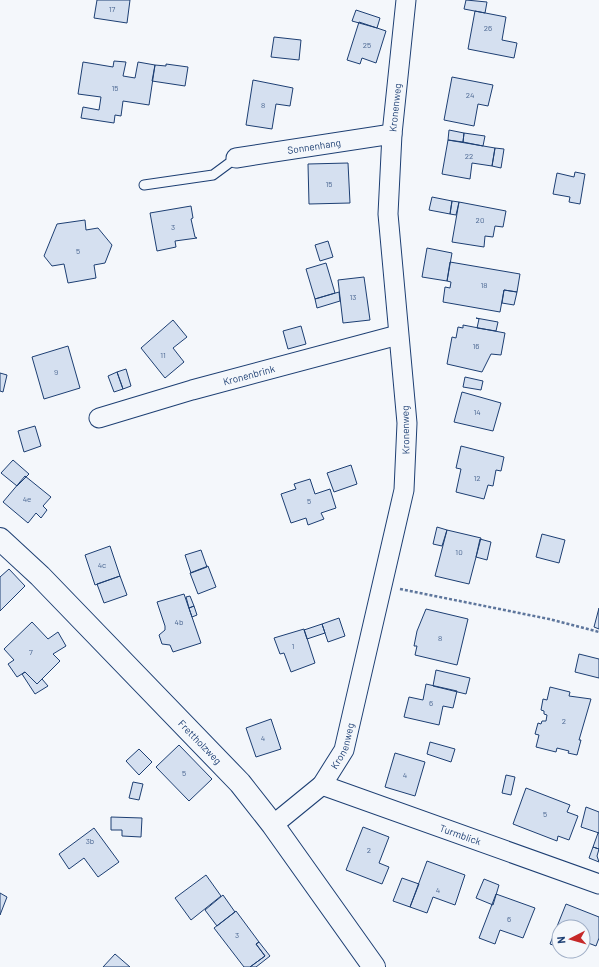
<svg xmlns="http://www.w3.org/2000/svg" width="599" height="967" viewBox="0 0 599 967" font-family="Barlow,sans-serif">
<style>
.building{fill:#d5e0f0;stroke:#1d3f73}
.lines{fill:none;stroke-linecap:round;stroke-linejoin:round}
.service-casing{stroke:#1d3f73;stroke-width:11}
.minor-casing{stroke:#1d3f73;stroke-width:21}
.tertiary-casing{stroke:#1d3f73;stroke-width:24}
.path{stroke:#5e769c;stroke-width:2.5;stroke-dasharray:3 2;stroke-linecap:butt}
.service{stroke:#f4f7fb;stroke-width:9}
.minor{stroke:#f4f7fb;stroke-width:19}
.tertiary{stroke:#f4f7fb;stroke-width:22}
.labels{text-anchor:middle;stroke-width:3;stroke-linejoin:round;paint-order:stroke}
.number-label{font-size:8px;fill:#4b6792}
.street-label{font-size:10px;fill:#1d3f73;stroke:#f4f7fb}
</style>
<rect width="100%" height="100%" fill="#f4f7fb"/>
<path class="building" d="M97 0H130L127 23 94 18Z
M466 0 487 2 485 13 464 9Z
M356 10 380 18 377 28 352 21Z
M475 11 506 17 502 40 517 43 514 58 468 49Z
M359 22 386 31 376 63 362 58 360 64 347 60Z
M274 37 301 40 299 60 271 57Z
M114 61 126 62 123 76 135 78 138 62 155 65 149 105 123 101 121 116 115 115 114 123 81 118 83 107 99 110 101 97 78 94 83 62 113 67Z
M166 64 188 67 185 86 152 81 155 65 166 66Z
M452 77 493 85 488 106 478 104 474 126 444 120Z
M253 80 293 88 290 106 276 104 272 129 246 125Z
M449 130 464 133 463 142 448 140Z
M464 133 485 136 483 146 463 142Z
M448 140 495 148 492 166 472 163 470 179 442 174Z
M495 148 504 149 501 168 492 166Z
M348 163 350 203 309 204 308 164Z
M575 172 585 174 580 204 569 202 570 197 553 194 557 173 574 177Z
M432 197 452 201 450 214 429 210Z
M452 201 459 202 456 215 450 214Z
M459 202 506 211 503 227 495 226 493 237 485 236 484 247 452 242Z
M191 206 193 218 191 219 195 237 197 238 175 241 176 247 157 251 150 213Z
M85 220 86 230 98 228 112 245 105 263 94 265 96 278 68 283 64 264 52 266 44 256 57 224Z
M328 241 333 257 320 261 315 245Z
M427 248 452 253 447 281 422 277Z
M450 262 520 274 517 292 504 290 500 312 443 302 445 287 450 288 451 282 447 281Z
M326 263 335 293 315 299 306 269Z
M364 277 370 320 343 323 338 280Z
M504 290 517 292 514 305 502 303Z
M339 292 340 301 317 308 315 299Z
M476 318 498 322 496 331 477 328 479 319Z
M173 320 187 337 173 348 184 362 165 378 141 348Z
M463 325 505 333 501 355 491 354 482 372 447 364 452 337 456 338 458 327 463 328Z
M301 326 306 344 288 349 283 331Z
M68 346 80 388 44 399 32 357Z
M126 369 131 386 123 389 117 372Z
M117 372 123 389 114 392 108 376Z
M0 373 7 375 3 392 0 391Z
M465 377 483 381 481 390 463 387Z
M462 392 501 403 493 431 454 422Z
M35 426 41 446 24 452 18 431Z
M461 446 504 457 501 471 496 470 493 486 488 485 484 499 456 492 461 469 456 468Z
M13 460 29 474 17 486 1 473Z
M351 465 357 484 334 492 327 473Z
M25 476 51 497 43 506 47 510 41 518 36 513 28 523 3 502Z
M310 479 315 494 330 489 336 508 321 513 324 519 308 525 306 518 291 523 281 494 296 489 294 484Z
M437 527 447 530 442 546 433 544Z
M447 530 481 538 469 584 435 576Z
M542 534 565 540 559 563 536 557Z
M480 539 491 542 487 560 476 557Z
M110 546 120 576 95 585 85 555Z
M201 550 207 567 191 573 185 555Z
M208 566 216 587 198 594 190 573Z
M9 569 25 586 0 611V577Z
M120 576 127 595 104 603 97 584Z
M184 594 201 643 173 652 170 645 162 644 159 635 165 630V626L157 602Z
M190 596 194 606 189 608 186 597Z
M194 606 197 615 192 617 189 608Z
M599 608V629L594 627Z
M426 609 468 619 457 665 415 655 417 646H414L417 631Z
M339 618 345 636 328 642 322 624Z
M32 622 48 639 58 632 66 646 53 654 60 661 37 684 25 672 17 677 8 664 14 660 4 649Z
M322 624 325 633 307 639 304 630Z
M304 629 315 663 291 672 284 653 280 654 274 638Z
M579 654 599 659V678L575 672Z
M436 670 470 678 466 694 433 686Z
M25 672 37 684 42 679 48 686 35 694 22 674Z
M426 684 457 691 453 708 443 706 439 725 404 717 409 697 423 700Z
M550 687 570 692 569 696 591 699 579 740H581L577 755 568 753 569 751 557 748 556 752 536 747 539 735 535 734 538 723 541 724 542 721H546L547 715 544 714V711L541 710 543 699 547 700Z
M271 719 281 749 256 757 246 728Z
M430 742 455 749 451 762 427 754Z
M179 745 212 779 189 801 156 767Z
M139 749 152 762 139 775 126 761Z
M395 753 425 762 415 796 385 787Z
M506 775 515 777 511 795 502 793Z
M133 782 143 784 139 800 129 798Z
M526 788 570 805 567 812 578 816 569 840 558 836 557 841 513 824Z
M586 807 599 812V833L581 827Z
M111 817 142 818 141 837 122 836V830H111Z
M363 827 389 837 379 863 389 867 382 884 346 870Z
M94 828 119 862 98 877 84 858 69 869 59 854Z
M598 833H599V849L593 847Z
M593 847 599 849 597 856 599 862 589 858Z
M427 861 465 875 455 905 433 897 427 913 410 907Z
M206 875 221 896 191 920 175 898Z
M402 878 419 884 410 907 393 901Z
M484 879 499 885 493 905 476 898Z
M0 893 7 897 0 915Z
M496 894 535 908 523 938 500 930 495 944 479 938Z
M223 895 235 912 217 926 205 910Z
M566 904 599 917V938L596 946 583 941V927H559V947L550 944Z
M236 911 259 942 256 944 265 956 250 967H244L214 928Z
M259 942 270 956 256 967H250L265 956 256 944Z
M115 954 130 967H103Z"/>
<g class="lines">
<defs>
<path id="service" d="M144 185 213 175 236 158"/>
<g id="minor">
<path id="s1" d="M236 158 392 134"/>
<path id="s2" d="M99 418 192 390 398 335"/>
<path id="s3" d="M322 785 599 884"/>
<path id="s4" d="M273 825 322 785 344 750 404 490 407 423 388 214 392 134 406 0"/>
</g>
<g id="tertiary">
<path id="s5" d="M0 539 40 576 240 783 273 825 374 967"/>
</g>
</defs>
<use href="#service" class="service-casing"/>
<use href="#minor" class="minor-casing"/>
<use href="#tertiary" class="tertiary-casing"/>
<path class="path" d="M400 589 549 619 599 632"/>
<use href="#service" class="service"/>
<use href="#minor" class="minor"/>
<use href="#tertiary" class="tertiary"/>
</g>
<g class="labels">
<g class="number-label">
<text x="112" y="12">17</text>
<text x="488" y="31">26</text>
<text x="367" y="48">25</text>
<text x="115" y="91">15</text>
<text x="470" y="98">24</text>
<text x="263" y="108">8</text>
<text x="469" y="159">22</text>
<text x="329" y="187">15</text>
<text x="480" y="223">20</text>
<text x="173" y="230">3</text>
<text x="78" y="254">5</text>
<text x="484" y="288">18</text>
<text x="353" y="300">13</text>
<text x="476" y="349">16</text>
<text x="163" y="358">11</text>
<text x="56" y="375">9</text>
<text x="477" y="415">14</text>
<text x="477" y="481">12</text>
<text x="27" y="502">4e</text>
<text x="309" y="504">5</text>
<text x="459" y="555">10</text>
<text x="102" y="568">4c</text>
<text x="179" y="625">4b</text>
<text x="440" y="641">8</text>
<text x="293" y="649">1</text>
<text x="31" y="655">7</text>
<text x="431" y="706">6</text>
<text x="564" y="724">2</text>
<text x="263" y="741">4</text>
<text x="184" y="776">5</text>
<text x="405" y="778">4</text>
<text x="545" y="817">5</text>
<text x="90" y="844">3b</text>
<text x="369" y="853">2</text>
<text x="438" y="893">4</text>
<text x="509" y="922">6</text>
<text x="237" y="938">3</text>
</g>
<g class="street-label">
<text dy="4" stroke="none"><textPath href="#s4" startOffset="755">Kronenweg</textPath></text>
<text dy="4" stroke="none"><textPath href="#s1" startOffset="79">Sonnenhang</textPath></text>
<text dy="4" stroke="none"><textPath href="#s2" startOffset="156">Kronenbrink</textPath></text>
<text transform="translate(405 430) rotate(-91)" y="4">Kronenweg</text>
<text dy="4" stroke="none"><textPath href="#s5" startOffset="285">Frettholzweg</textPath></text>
<text dy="4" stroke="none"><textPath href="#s4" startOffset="108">Kronenweg</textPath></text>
<text dy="4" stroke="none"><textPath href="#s3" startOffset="147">Turmblick</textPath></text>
</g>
</g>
<g transform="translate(571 939) rotate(264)"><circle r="19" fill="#f4f7fb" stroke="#9eadc5"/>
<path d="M0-3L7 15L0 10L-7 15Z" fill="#c62828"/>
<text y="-6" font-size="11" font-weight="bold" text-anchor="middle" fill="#1d3f73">N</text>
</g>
</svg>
